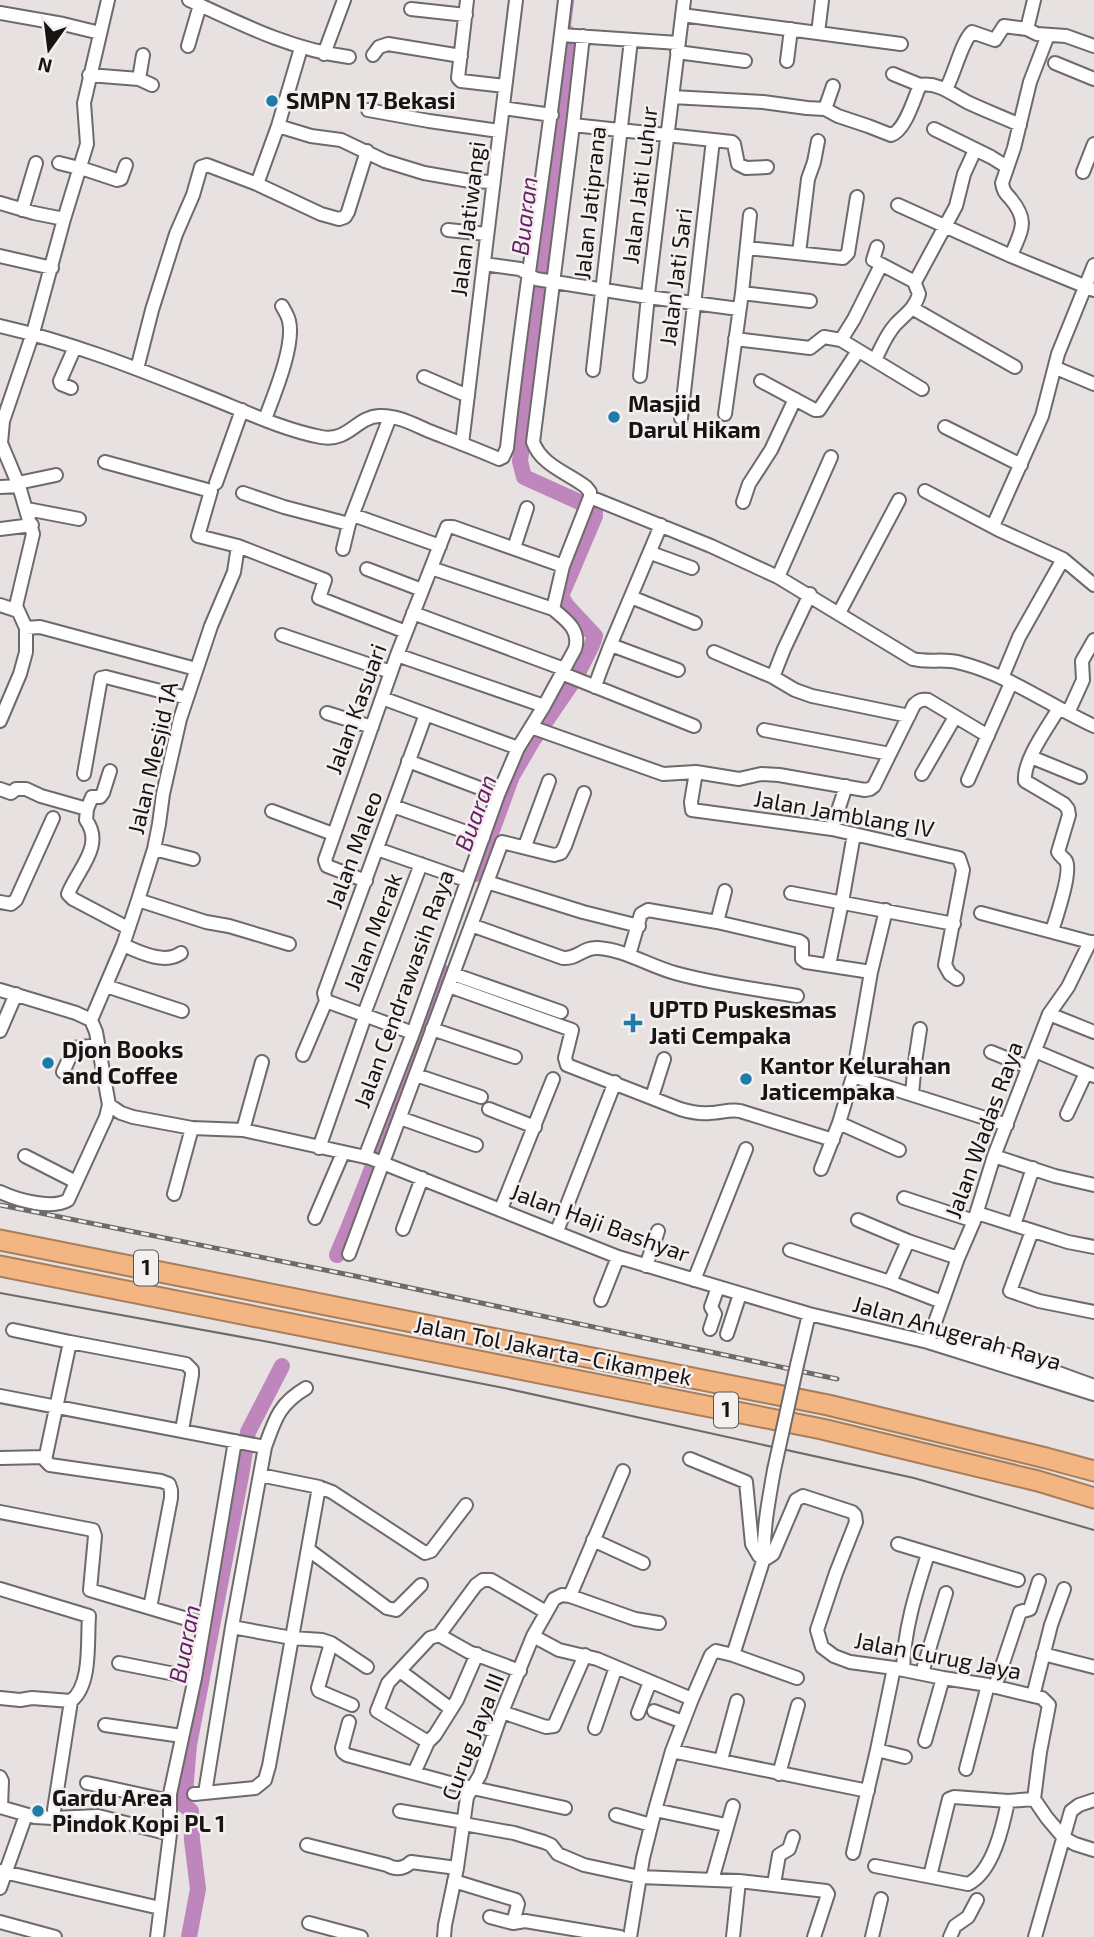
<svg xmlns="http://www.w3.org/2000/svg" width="1094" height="1937" viewBox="0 0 1094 1937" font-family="'Exo 2',sans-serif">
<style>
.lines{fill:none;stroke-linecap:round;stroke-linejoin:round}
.stream{stroke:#bf85bd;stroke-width:2.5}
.river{stroke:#bf85bd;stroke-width:16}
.minor-casing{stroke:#6e6a69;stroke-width:16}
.highway-casing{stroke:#a67e5c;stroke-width:23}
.minor{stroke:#fff;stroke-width:12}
.highway{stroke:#f3b682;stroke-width:19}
.tram{stroke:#6d6b6a;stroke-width:2}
.rail-casing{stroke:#6d6b6a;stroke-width:5}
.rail{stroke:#f4f0ef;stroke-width:2.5;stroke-dasharray:8;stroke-linecap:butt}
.minor-bridge-casing{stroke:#6e6a69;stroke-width:16;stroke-linecap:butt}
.minor-bridge{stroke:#fff;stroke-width:12}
.poi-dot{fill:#1d7ca8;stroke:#f4f0ef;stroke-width:2.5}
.labels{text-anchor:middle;stroke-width:5;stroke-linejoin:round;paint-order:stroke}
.shield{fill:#f4f0ef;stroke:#595756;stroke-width:2}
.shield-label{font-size:21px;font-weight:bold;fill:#161514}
.poi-label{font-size:23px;font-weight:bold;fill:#161514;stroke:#f4f0ef;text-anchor:start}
.street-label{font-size:23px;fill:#161514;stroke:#f4f0ef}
.water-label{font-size:24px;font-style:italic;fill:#651f64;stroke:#f4f0ef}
</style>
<rect width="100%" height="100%" fill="#e7e2e1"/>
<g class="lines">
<path class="stream" d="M569 31 573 0"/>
<path class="river" d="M522 438 568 33
M476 874 512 776 533 740 576 677 592 645 595 636 567 606 561 596 595 516V509L524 477 520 461 522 446
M337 1255C377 1162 410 1067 441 971
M189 1937 198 1889 192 1840 191 1811 184 1805 189 1745 241 1476 248 1432 282 1366"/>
<defs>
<path id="minor" d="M189 0C241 24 292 50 349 57
M467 0 458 78 461 81 505 86
M411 9 466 15
M0 13 63 24 100 33
M682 15 901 44
M1027 29 1034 0
M818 33 822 0
M561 35 678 43
M583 36 573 125 533 442C541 465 568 473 586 487L590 492V497
M188 46 200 5
M677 52 745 61
M324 54 344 0
M373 55 379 47 388 44 461 56
M787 61 791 29
M1055 63 1094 79
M893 74 920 85
M89 75 139 79 152 85
M139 79 143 55
M946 89C955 73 961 43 972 32L995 40 1004 26 1027 29 1037 34 1066 36 1094 46
M672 97 763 102 807 108 825 109 838 116 868 126 891 135C905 131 914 99 920 85 938 82 952 94 967 102 984 110 1002 117 1020 125
M503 108 552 115
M825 109 833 86
M368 110 429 121 499 131
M573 125 732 142 734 144 738 164 746 168 767 167
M278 126 311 136 341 140 385 161 424 173 470 181 492 182
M934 129 991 157 1007 167
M59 163 87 170 117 180 121 179 126 165
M1083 172 1094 144
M257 184 278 126 301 48
M0 203 34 213 64 219
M898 205 1011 256 1094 290
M22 210 36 163
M448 230 487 234
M747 248 843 258 848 253 857 197
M799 253 808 179 814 162 818 141
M0 256 52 268
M1011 256C1021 230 1030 222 1010 198 1005 193 1003 190 1002 183L1014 148 1030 82 1048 35
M484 264 520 269 536 279 648 297 739 309
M915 282 956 206 964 174 975 150
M742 293 810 301
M912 308 1015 367
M0 326C71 342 138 369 206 396 242 410 283 430 321 437 349 442 356 417 379 416 397 415 413 424 429 431 452 440 476 449 499 459L503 457 507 448C523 298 548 150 565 0
M735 339 810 348 824 337 841 340 922 389
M841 340 854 319 881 265
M875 360C881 348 886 335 895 325 904 315 915 309 919 294L915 284V282L873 260 877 247
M1056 368 1094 384
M137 369 152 310 176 234 193 195 201 167 207 165 257 184 321 214 339 219 345 217 348 212 367 151
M593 370 631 40
M640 376 649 286 684 0
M424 377 468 396
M761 381 815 410H819L858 351
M71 388 61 384 60 381 75 347
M725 414 742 293 750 215
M681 418 713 140
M265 419C274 395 295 345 289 321 288 316 285 311 282 306
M945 427 1021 465
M462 444C479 296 498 148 516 0
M105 462 211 491 198 536 238 546 325 580 319 598 406 632
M18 483 56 475
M216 483 242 410
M0 487 19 486
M925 491 999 530 1063 559 1094 585
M243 493 284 507 349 524
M590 497 711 546 778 577 913 659C929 663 945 658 961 663 1009 675 1050 706 1094 726
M743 502 749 484 771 450 795 399
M27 509 79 519
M353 515 440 546
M993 526 1042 416 1058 354 1094 265
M0 529 32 525
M514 548 527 508
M343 549 349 524 390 417
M651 553 692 568
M367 569 422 590
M778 577 831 457
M631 597 695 623
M0 605 18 611
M553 609 563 566 590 497
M413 613 564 669
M839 613 899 500
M26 628 40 627 196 669
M282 635 391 672
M611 645 678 670
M714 652 773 677 795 690 812 696 909 716
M397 655 544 706
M561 673 694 726
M773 677 784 649 810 594
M1002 678 1019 637 1063 559
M595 687C599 673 605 660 610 646 627 606 644 566 661 525
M382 698 518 748
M327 713 372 727
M1068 713 1083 680 1082 661 1094 640
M0 721 20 674 26 652V628L16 606 33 534 19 486 1 443 3 421 33 333 64 219 87 144 84 103 108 0
M531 727 663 774 696 772 739 779 761 774 779 775 865 790 870 789 874 786 914 705C919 700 922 699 928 700L988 736
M764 730 890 754
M1031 757 1080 777
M408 761 498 795
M110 771 103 793 100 797H92L87 809 86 820C105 846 77 870 68 894L73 899 128 928
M696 772 691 802 692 810 832 829 959 858 963 870 945 965 950 974 957 979
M84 774 101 678 106 677 187 698
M922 774 955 717
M968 780 1011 683
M0 789 11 793 16 789H26L41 796 87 809
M393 806 483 838
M272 811 333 834
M832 829 846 786
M525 846 549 781
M154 849 193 859
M377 849 466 880
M366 881 327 866 325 860 397 655 447 527H453L563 566
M487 882 583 912 639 926
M791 893 954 924
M138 900 206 922 229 926 289 944
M0 902 11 904 16 900 53 818
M981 913 1090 942
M717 922 725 891
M471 925 563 958C578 959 583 947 598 948 626 950 649 966 675 973 714 984 756 989 797 996
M1052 931C1056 918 1072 872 1066 861 1064 858 1060 856 1058 852L1069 815 1068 809 1064 804 1025 781C1023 760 1048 727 1059 708
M123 945C139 952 165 965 181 953
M629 955 641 914 648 910 717 922 799 941 802 943V959L806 962 871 972
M829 965 842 902 854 834
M453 974 561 1012
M106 986 182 1011
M449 986 572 1030 565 1058 567 1065 680 1109C690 1112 700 1114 710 1113 721 1113 729 1109 740 1111L833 1140
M0 990 76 1013 91 1020 96 1032 109 1105 121 1113 133 1117 192 1128 243 1130 370 1158 618 1257 809 1314 928 1342 1094 1394
M326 1001 413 1033
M364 1014 421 864
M1049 1014 1094 1032
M91 1020 123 945 138 900 154 849 159 824 163 794 180 719 211 626 234 572 238 546
M432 1029 515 1057
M0 1031 16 994
M1035 1051 1094 1076
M991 1052 1028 1067
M303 1055 326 1001 324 993 426 714
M63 1072 74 1048 98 1045
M416 1075 481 1097
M853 1076 1007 1125
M912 1094 915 1062 920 1029
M652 1097 664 1059
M489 1109 535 1127
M1067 1114 1086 1073
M400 1118 476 1145
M839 1123 899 1150
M243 1130 262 1062
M319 1148 363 1022
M25 1156 76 1182
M994 1156 1055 1176 1094 1185
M365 1157 413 1033 498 795 518 748 544 706 575 649C581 630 566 620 553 609L431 568
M821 1169 839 1123 853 1076 871 972 886 910
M0 1192C17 1200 52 1210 68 1200L106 1117 109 1105
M174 1194 192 1128
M904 1198 974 1221
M501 1209 553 1079
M977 1213 1068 1242 1094 1247
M315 1218 343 1153
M858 1220 908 1241 958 1258
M1014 1225 1033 1168
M403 1229 422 1178
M557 1231 615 1082
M1032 1231 1010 1291 1039 1301 1094 1312
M790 1250 890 1282 942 1302
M349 1254 502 842 554 855 561 853 565 846 584 793
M646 1266 658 1231
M694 1280 746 1149
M890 1282 908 1241
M601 1300 618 1257
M710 1329 715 1314 711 1307 718 1287
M13 1330 70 1342
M931 1330 1017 1358 1094 1386
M727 1334 740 1294
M928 1342 958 1258 974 1221 994 1156 1049 1014 1068 987 1090 942H1094
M797 1365 809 1314
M0 1396 265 1447 232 1627 205 1793
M265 1447C275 1419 279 1404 306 1388
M0 1458 45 1457
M690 1459 746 1482 752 1544 759 1556 764 1558
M260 1475 319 1487 332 1492 425 1553 431 1551 466 1505
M0 1512 93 1530 95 1536 90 1590 150 1608 171 1498V1490L169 1484 161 1481 50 1465 45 1460 70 1342 186 1364 192 1370V1375L182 1430
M593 1540 643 1563
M898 1544 1018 1580
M309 1550 387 1608 396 1610 421 1585
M764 1558H767L773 1554 796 1500 803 1496 852 1512 855 1515 856 1522 836 1573 817 1630 822 1647 834 1656 850 1662 894 1668 943 1678 988 1685 1042 1698 1049 1705 1040 1752 1034 1799 1047 1818 1064 1838 1075 1844 1094 1850
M0 1589 89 1616C87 1641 92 1685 71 1701L32 1698 20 1700 0 1698
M570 1596 623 1471
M150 1608 204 1624
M232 1627 292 1638 322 1640 331 1643 367 1667
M439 1635 476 1585 483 1580H491L546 1612
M533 1636 559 1650 597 1659 692 1699
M331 1643 318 1688 319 1691 352 1705
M1043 1654 1094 1667
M733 1655 764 1558C763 1528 769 1499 774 1470
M119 1663 195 1678
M903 1670C904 1629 916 1592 928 1554
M400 1671 451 1709
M922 1673 946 1593
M995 1687 1020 1612 1030 1609 1039 1581
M1033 1696 1051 1625 1064 1589
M654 1711 683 1722
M502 1712 546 1727 554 1726 585 1655
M638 1713 650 1682
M349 1722 342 1748 343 1752 347 1755 450 1783 565 1808
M105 1725 182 1736
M480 1727 495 1731
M595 1728 616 1667
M925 1741 943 1678
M428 1742 377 1711 388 1683 430 1638 439 1635 469 1652 520 1671
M877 1750 905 1757
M672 1751 868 1791
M721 1760 737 1701
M966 1769 988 1685
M414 1773 428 1742 435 1735 457 1700 477 1654
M779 1774 798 1705
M0 1777 2 1781 1 1807
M87 1783 170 1801
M194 1794 255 1788 265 1780 269 1766 319 1487
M0 1807 35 1817 53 1818 98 1816 170 1834
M54 1810 71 1701
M655 1810 726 1825
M400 1811 464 1822
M616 1815 651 1825
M464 1824 514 1833 544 1842 551 1845 558 1854 584 1865 640 1877 739 1881 826 1891 828 1894 814 1937
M307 1845 387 1865C396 1870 404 1869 411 1862L457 1868
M853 1853 877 1750 894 1668
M875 1866 968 1884C993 1872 1003 1826 1008 1801L1034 1799
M0 1871 160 1908
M930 1876 949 1799 954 1797 1008 1801
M712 1880 733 1806
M454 1881 516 1900 518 1904 513 1923
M774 1884 779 1855 789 1849 793 1837
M0 1888 26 1815
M490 1917 513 1923 525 1921 620 1937
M0 1922 55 1937
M309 1923 361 1937
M157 1937 170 1834V1794L195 1678 235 1441
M444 1937 445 1925 457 1868 467 1797 480 1775 502 1712 533 1636 554 1599 562 1595 570 1596 635 1619 659 1623
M630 1937 643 1858 655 1810 672 1751 692 1699 711 1655 716 1651 733 1655 797 1678
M733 1937 739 1881
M872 1937 881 1899
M950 1937 955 1926 968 1917 977 1900
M1035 1937 1071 1811 1079 1805 1094 1800"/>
<path id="highway" d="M0 1240 828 1405 1046 1458 1094 1471
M0 1266 822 1429 1038 1481 1094 1498"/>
</defs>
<use href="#minor" class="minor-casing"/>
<use href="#highway" class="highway-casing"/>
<use href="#minor" class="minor"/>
<use href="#highway" class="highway"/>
<path class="tram" d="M0 1293 269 1342 504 1388 914 1478 1094 1530"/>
<defs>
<path id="rail" d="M0 1205 355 1276 837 1379"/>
</defs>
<use href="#rail" class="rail-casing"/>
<use href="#rail" class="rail"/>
<defs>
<path id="minor-bridge" d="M774 1470 797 1365"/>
</defs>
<use href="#minor-bridge" class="minor-bridge-casing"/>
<use href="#minor-bridge" class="minor-bridge"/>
</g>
<g class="poi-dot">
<circle cx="272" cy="101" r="7"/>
<circle cx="614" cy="417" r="7"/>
<path d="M629.5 1012.5h7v7h7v7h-7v7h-7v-7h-7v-7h7z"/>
<circle cx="48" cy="1063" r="7"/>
<circle cx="746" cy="1079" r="7"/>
<circle cx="38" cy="1811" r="7"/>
</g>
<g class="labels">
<g class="shield">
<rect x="134" y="1250.5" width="24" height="35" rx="5"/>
<rect x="714" y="1392.5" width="24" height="35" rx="5"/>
</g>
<g class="shield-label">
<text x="146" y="1275">1</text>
<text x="726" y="1417">1</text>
</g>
<g class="poi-label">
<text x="286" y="109">SMPN 17 Bekasi</text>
<text x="628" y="412">Masjid<tspan x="628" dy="26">Darul Hikam</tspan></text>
<text x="649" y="1018">UPTD Puskesmas<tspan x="649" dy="26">Jati Cempaka</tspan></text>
<text x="62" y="1058">Djon Books<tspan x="62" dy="26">and Coffee</tspan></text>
<text x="760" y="1074">Kantor Kelurahan<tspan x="760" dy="26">Jaticempaka</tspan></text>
<text x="52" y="1806">Gardu Area<tspan x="52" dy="26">Pindok Kopi PL 1</tspan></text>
</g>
<g class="street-label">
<text transform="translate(640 185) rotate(-83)" y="8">Jalan Jati Luhur</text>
<text transform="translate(590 203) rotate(-84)" y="8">Jalan Jatiprana</text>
<text transform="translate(468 219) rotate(-83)" y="8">Jalan Jatiwangi</text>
<text transform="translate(676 277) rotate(-83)" y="8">Jalan Jati Sari</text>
<text transform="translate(356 709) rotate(-70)" y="8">Jalan Kasuari</text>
<text transform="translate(153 758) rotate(-77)" y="8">Jalan Mesjid 1A</text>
<text transform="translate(844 814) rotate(10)" y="8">Jalan Jamblang IV</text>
<text transform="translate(354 850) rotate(-70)" y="8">Jalan Maleo</text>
<text transform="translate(373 932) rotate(-69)" y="8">Jalan Merak</text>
<text transform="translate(404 989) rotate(-70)" y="8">Jalan Cendrawasih Raya</text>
<text transform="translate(984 1130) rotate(-70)" y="8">Jalan Wadas Raya</text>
<text transform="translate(600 1223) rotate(20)" y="8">Jalan Haji Bashyar</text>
<text transform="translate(957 1333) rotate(16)" y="8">Jalan Anugerah Raya</text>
<text transform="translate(553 1351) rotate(11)" y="8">Jalan Tol Jakarta–Cikampek</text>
<text transform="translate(938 1656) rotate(11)" y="8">Jalan Curug Jaya</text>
<text transform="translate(473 1737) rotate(-69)" y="8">Curug Jaya III</text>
</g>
<g class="water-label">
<text transform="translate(525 216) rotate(-83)" y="8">Buaran</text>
<text transform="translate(476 813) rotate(-70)" y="8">Buaran</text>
<text transform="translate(185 1644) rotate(-79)" y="8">Buaran</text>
</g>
</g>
<g transform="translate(49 49) rotate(194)" stroke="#f4f0ef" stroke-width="5" paint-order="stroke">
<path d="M0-5L12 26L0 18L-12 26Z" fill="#161514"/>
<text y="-10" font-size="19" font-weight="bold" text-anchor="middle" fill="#161514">N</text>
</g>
</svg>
